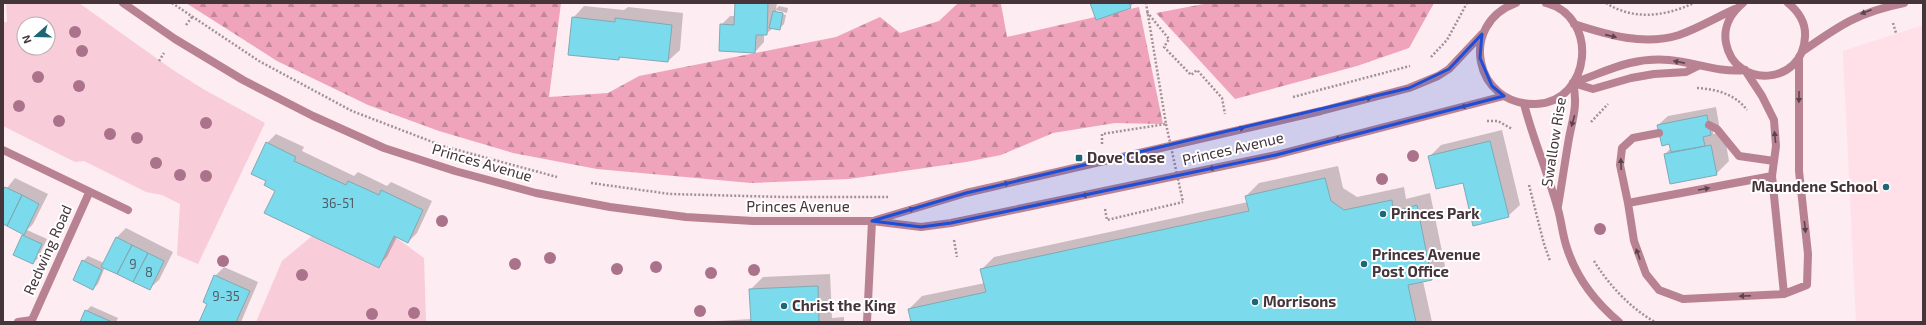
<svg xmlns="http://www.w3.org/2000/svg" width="1926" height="325" viewBox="0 0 1926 325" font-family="'Exo 2',sans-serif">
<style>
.built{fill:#ffe0e9}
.grass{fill:#f9ccd9;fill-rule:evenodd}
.forest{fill:url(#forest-firs)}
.shadow{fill:#0003}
.building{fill:#7bdbed;stroke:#7faab3}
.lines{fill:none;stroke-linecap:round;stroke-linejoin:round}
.path{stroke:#a19196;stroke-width:2.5;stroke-dasharray:2 2;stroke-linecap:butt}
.service{stroke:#b88293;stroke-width:8}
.minor{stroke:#b88293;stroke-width:8}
.tertiary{stroke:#b88293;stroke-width:8}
.path-bridge{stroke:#a19196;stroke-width:2.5;stroke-dasharray:2 2;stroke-linecap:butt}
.tree{fill:#aa738b}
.oneway{fill:#5c444c}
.marked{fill:#1d4ed8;fill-opacity:0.2;stroke:#1d4ed8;stroke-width:3;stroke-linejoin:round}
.poi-dot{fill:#1d6673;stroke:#fff;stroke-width:1.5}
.labels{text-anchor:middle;stroke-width:4;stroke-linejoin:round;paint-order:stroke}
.number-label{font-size:13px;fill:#525e67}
.street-label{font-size:15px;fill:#45353a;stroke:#fff}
.poi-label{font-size:15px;font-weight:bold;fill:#45353a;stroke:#fff;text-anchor:start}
</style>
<defs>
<pattern id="forest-firs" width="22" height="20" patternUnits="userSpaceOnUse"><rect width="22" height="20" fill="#efa4bc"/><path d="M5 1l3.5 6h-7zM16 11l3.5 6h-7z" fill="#c3869a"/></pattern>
</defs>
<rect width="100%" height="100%" fill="#fdecf1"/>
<path class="built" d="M1923 25V322H1856L1843 51Z"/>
<path class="grass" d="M6 3H79L173 70 203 89 265 123 198 264 177 255 180 204 162 195 146 192 84 161 75 162 3 126V22H7ZM24 24H48V48H24Z
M312 236 378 268 394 236 424 258 426 322H256L282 261Z"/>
<path class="forest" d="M186 3H561L549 97 608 93 639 76 836 37 880 17 900 33 939 21 957 4H1001L1007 37 1139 7 1163 124 1115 123 1053 133 1001 155 966 162 849 179 751 183 597 169 513 153 439 131 368 105 277 61Z
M1209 3H1434L1409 48 1357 66 1235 99 1156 13Z"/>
<path class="shadow" d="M736 3H777L776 9 779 6 788 8 787 13 776 10V13L786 15 784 24 779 29 773 28 766 34H764V42L755 52 721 25 730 16H735Z
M1091 3H1134L1130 7Z
M584 6 624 10 628 7 683 13 680 50 668 61 622 56 619 59 573 18Z
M1716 107 1719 125 1713 132V134L1724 132 1729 161 1716 174 1665 154 1671 148 1658 125 1668 116Z
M1502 130 1520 205 1508 216 1429 157 1441 145Z
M276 134 304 147 302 151 354 176 358 172 387 186 391 182 432 201 417 233 408 242 397 237 387 257 378 266 276 190 268 181 267 143Z
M1338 166 1343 188 1357 197 1404 187 1406 199 1430 193 1445 266 1432 279 1423 281 1432 322H912L909 309 922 296 985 283 981 270 994 257 1248 202 1246 196 1259 183Z
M15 178 48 194 33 224 27 230 47 239 38 258 33 263 14 254 24 234 3 223V193Z
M126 228 173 252 159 280 149 289 105 267 98 284 93 289 83 261 88 256 104 263 117 237Z
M224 267 258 282 241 322H199L208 303 215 276Z
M830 274 832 318 844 317V322H699L752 319 750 290 763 277Z
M91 306 118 318 116 322H81L86 311Z"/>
<path class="building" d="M735 3H768L767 35H756L755 53 719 51 720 24 734 25Z
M1090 3H1129L1131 8 1096 20Z
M773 11 783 13 780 30 769 28Z
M572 17 615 22V18L672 25 668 62 619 57V60L568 55Z
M1707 115 1711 135 1703 137 1705 146 1671 152 1669 144 1662 146 1657 125Z
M1490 141 1509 217 1473 226 1463 183 1436 189 1428 156Z
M266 142 296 157 294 161 346 185 348 181 379 195 381 190 423 210 408 243 394 236 379 268 264 213 275 191 264 185 266 181 251 174Z
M1711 145 1717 175 1670 184 1664 154Z
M1325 178 1331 201 1344 210 1392 200 1393 212 1417 205 1432 280 1408 285 1416 322H911L908 309 986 292 980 269 1249 211 1245 196Z
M5 187 22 195 7 226 3 224V190Z
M22 195 39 204 24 235 7 226Z
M22 235 42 244 33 264 13 255Z
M116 237 132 245 117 274 101 267Z
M132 245 148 253 133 282 117 274Z
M148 253 164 261 150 290 133 282Z
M82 260 102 270 93 290 73 280Z
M214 275 250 291 236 322H199L207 304 203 302Z
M818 286 819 322H751L749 289Z
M85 310 112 322H80Z"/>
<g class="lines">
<path class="path" d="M172 3 259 61 352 111 443 146 557 177
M1606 3C1634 21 1666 16 1694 3
M1147 12 1169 39 1164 47 1191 75 1197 70 1222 98 1225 114
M1893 23 1896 33
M186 25 192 17
M1431 57 1447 40 1467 3
M159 61 164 53
M1697 88C1716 89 1735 94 1747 110
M1293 97 1410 66
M1487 121H1498L1512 129
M1591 122 1608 104
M1102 144V134L1166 124 1146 3
M591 183 670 194 783 197H888
M1529 185 1544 244 1550 261
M1105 209 1107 220 1183 202
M954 240 957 257
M1594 261C1609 285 1630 308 1655 322"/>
<path class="service" d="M1745 70 1762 96 1774 120 1776 146 1772 176 1784 294 1807 285 1808 254 1799 171V58
M1573 83 1593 89 1631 78 1654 74 1686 72 1698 66
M1709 125 1717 129 1739 156 1774 161
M1772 176 1628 203 1634 241 1646 274 1659 290 1683 299 1784 294
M1628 203 1620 165 1622 148 1633 138 1659 133
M18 322 32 320"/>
<path class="minor" d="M1524 104C1533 139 1547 171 1557 206 1561 218 1562 232 1566 245 1575 275 1595 302 1619 322
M3 150 128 210
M1558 206C1562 183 1565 161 1569 138 1573 117 1578 105 1573 83
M32 320 89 193
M867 322 872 221"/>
<path class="tertiary" d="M123 3 175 39 243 80 313 116 384 148 455 171 536 193 610 207 686 217 753 221H872L921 227 951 223 1276 155 1504 96
M1516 3C1458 24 1474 106 1536 104 1591 102 1600 17 1546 3
M1743 3C1731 13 1723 27 1726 43 1735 90 1803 85 1805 37 1806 23 1799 12 1788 3
M1574 24C1608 35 1644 46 1679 35 1699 28 1717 17 1735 9
M1803 51C1840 25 1859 12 1904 3
M1573 83C1608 71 1630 57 1669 60 1695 62 1718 73 1745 70
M876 220 966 193 1321 111 1409 88 1438 76 1449 69 1482 34"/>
<path class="path-bridge" d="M1166 124 1183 202"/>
</g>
<g class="tree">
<circle cx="75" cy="32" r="6"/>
<circle cx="82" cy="51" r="6"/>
<circle cx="38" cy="77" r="6"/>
<circle cx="79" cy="86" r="6"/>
<circle cx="19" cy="106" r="6"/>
<circle cx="59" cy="121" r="6"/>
<circle cx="206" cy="123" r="6"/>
<circle cx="110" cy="134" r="6"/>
<circle cx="137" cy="138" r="6"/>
<circle cx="1413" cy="156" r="6"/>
<circle cx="156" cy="163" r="6"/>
<circle cx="180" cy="175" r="6"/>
<circle cx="206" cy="176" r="6"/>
<circle cx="1382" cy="179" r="6"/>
<circle cx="442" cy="221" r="6"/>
<circle cx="1600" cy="229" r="6"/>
<circle cx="550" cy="258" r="6"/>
<circle cx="223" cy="261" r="6"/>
<circle cx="515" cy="264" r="6"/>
<circle cx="656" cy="267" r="6"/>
<circle cx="617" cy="269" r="6"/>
<circle cx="754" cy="270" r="6"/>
<circle cx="711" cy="273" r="6"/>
<circle cx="302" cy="275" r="6"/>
<circle cx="700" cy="311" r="6"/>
<circle cx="414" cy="313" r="6"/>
<circle cx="372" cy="314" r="6"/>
</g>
<defs><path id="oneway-solid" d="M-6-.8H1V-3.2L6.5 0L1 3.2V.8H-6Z"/></defs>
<g class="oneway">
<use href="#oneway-solid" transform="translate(1866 12) rotate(159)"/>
<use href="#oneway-solid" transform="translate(1611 36) rotate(13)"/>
<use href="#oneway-solid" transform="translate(1679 62) rotate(-169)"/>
<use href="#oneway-solid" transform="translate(1799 97) rotate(91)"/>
<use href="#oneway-solid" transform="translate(1366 99) rotate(-15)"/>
<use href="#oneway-solid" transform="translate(1466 106) rotate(166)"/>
<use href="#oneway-solid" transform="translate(1573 121) rotate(106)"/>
<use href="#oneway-solid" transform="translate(1239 129) rotate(-13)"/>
<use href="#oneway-solid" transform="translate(1775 137) rotate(-96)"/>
<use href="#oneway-solid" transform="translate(1340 138) rotate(166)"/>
<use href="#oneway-solid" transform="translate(1621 164) rotate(-92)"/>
<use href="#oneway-solid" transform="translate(1214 168) rotate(168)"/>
<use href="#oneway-solid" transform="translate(1004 184) rotate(-13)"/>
<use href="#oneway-solid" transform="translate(1704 189) rotate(-10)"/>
<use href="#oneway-solid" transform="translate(1087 195) rotate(168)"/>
<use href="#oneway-solid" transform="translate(909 210) rotate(-17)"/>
<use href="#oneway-solid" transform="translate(1805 227) rotate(84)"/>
<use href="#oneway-solid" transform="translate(1638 254) rotate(-110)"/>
<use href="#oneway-solid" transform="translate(1745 296) rotate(177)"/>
</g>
<path class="marked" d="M1482 34 1480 58 1492 86 1504 96 1276 155 951 223 921 227 872 221 966 193 1409 88 1449 69Z"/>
<g class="poi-dot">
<rect x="1075" y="154" width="8" height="8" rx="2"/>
<circle cx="1886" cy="187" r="4"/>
<circle cx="1383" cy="214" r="4"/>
<circle cx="1364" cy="264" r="4"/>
<circle cx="1255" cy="302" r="4"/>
<circle cx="784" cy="306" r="4"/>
</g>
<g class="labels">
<g class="number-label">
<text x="338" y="208">36-51</text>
<text x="133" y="269">9</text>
<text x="149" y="277">8</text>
<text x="226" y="301">9-35</text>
</g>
<g class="street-label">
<text transform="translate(1554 142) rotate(-81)" y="5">Swallow Rise</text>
<text transform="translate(1233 149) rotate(-13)" y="5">Princes Avenue</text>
<text transform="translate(482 163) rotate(16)" y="5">Princes Avenue</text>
<text x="798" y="212">Princes Avenue</text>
<text transform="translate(48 250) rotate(-66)" y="5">Redwing Road</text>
</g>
<g class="poi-label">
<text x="1087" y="163">Dove Close</text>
<text x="1878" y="192" text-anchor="end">Maundene School</text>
<text x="1391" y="219">Princes Park</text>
<text x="1372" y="260">Princes Avenue<tspan x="1372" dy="17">Post Office</tspan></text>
<text x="1263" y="307">Morrisons</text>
<text x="792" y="311">Christ the King</text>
</g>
</g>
<rect width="1926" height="325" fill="none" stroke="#45353a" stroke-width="8"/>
<g transform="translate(36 36) rotate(250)"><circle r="19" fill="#ffffff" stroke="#b5aeb0"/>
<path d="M0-3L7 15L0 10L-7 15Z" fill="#1d6673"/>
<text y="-6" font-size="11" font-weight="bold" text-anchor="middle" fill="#45353a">N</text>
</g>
</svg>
